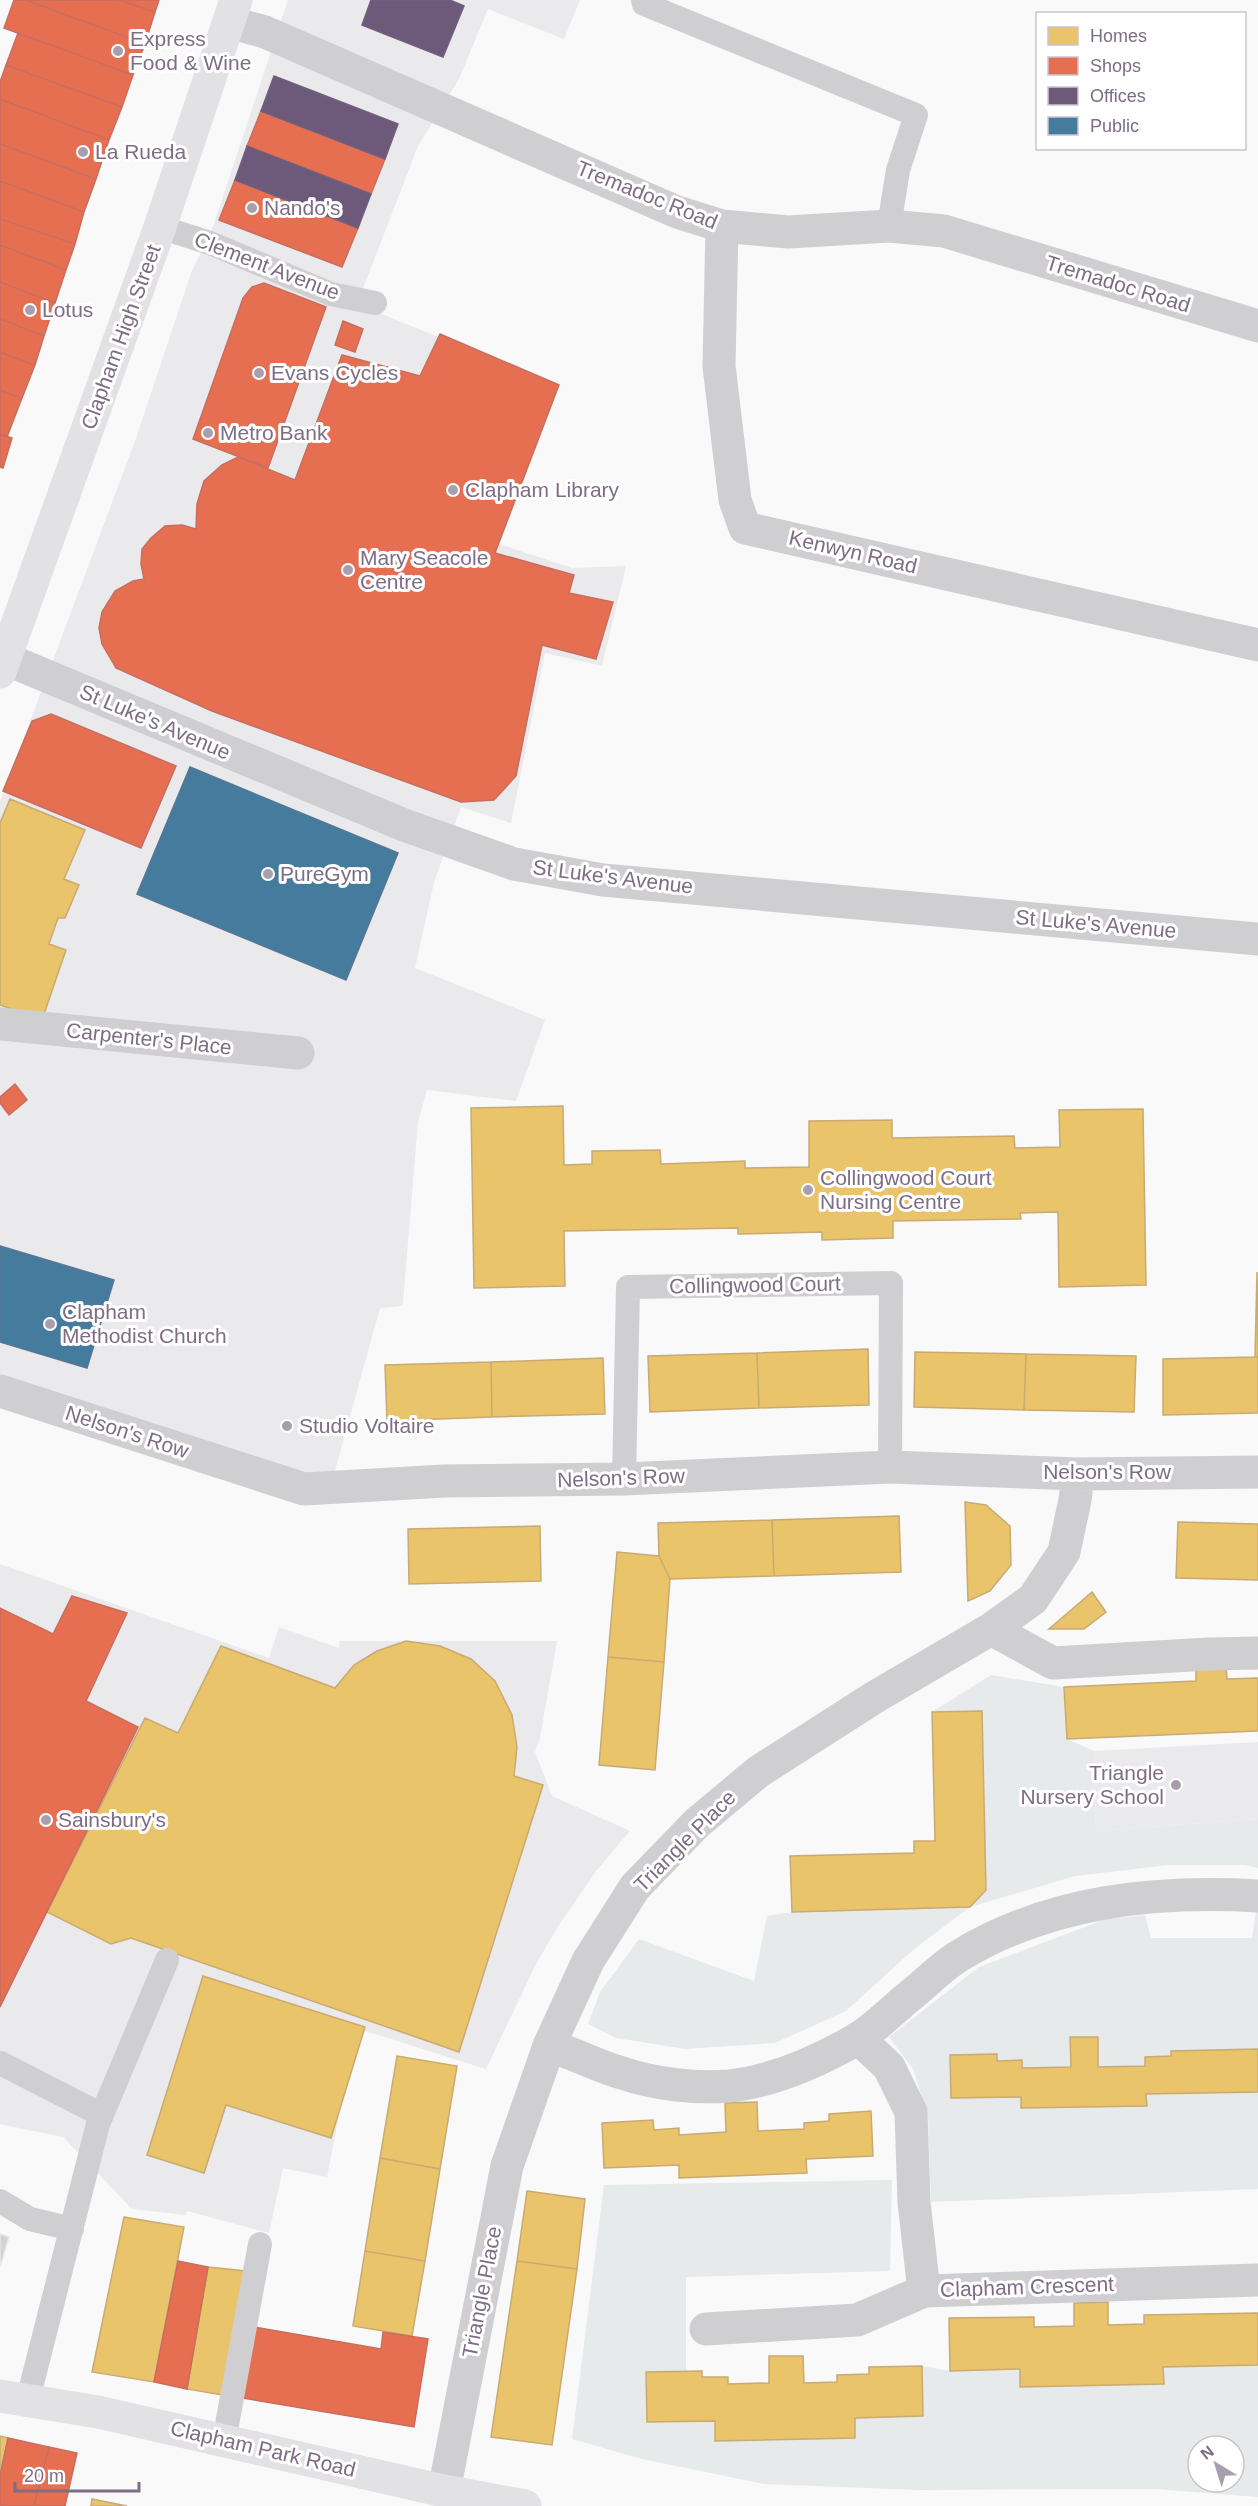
<svg xmlns="http://www.w3.org/2000/svg" width="1258" height="2506" viewBox="0 0 1258 2506" font-family="Helvetica,sans-serif">
<style>
.built{fill:#eae9eb}
.green{fill:#e7eaea;fill-rule:evenodd}
.homes{fill:#e9c46a;stroke:#c9aa72;stroke-width:1.5}
.shops{fill:#e76f51;stroke:#c86e61;stroke-width:1.5}
.offices{fill:#6d597a;stroke:#725f7d;stroke-width:1.5}
.public{fill:#457b9d;stroke:#567796;stroke-width:1.5}
.building{fill:#d4d2d5;stroke:#e8e8e8;stroke-width:1.5}
.lines{fill:none;stroke-linecap:round;stroke-linejoin:round}
.service{stroke:#cfced0;stroke-width:24}
.minor{stroke:#cfced0;stroke-width:33}
.primary{stroke:#e2e1e3;stroke-width:33}
.trunk{stroke:#e2e1e3;stroke-width:33}
.poi-dot{fill:#a99eae;stroke:#fff;stroke-width:2}
.labels{text-anchor:middle;stroke-width:6;stroke-linejoin:round;paint-order:stroke}
.poi-label{font-size:21px;fill:#7e6d85;stroke:#fff;text-anchor:start}
.street-label{font-size:21px;fill:#7e6d85;stroke:#fff}
</style>
<rect width="100%" height="100%" fill="#f9f9f9"/>
<path class="built" d="M288 0H580L564 39 488 9 459 79 418 146 357 304 552 383 496 543 572 568 626 566 602 666 545 653 511 823 461 807 434 882 415 968 545 1020 516 1101 427 1090 418 1122 403 1302 402 1306 380 1308 331 1485 0 1379V802L135 441 191 273 214 224Z
M0 1564 269 1658 279 1627 339 1648 340 1641H557L540 1738 535 1752 552 1796 630 1831 596 1871 557 1928 535 1966 486 2069 356 2028 327 2177 283 2168 269 2233 187 2211 186 2215 132 2209 63 2137 0 2124Z
M1258 1742V1819L1096 1831 1094 1751Z"/>
<path class="green" d="M991 1675 1064 1687 1067 1739 1094 1751 1096 1831 1258 1819V1868L1245 1865H1169L1075 1876 970 1907 913 1950 846 2011 775 2043 685 2049 616 2038 588 2024 600 1992 639 1939 754 1981 767 1916 792 1912 970 1907 986 1890 982 1711 932 1712Z
M1256 1911 1258 1912V2189L931 2202 928 2116 913 2069 889 2037 979 1967 1106 1919 1145 1915 1151 1938H1252Z
M892 2180 890 2271 686 2277V2371L646 2372 647 2422 715 2421V2441L855 2438V2418L923 2416 922 2366 950 2371 1020 2369 1021 2387 1163 2384V2367L1258 2365V2497L1155 2489 917 2490 764 2484 642 2459 572 2439 604 2185ZM1198 2446H1234V2482H1198Z"/>
<path class="homes" d="M10 799 85 830 64 879 79 885 65 918H58L49 944 66 950 42 1020 0 1005V823Z
M563 1106 564 1165 592 1164V1151L660 1150 661 1164 745 1161V1168L809 1167V1121L892 1120V1138L1014 1136 1015 1148 1060 1147 1059 1110 1143 1109 1146 1285 1059 1287 1058 1212 1020 1213 1021 1219 893 1221V1238L822 1240V1232L738 1234V1228L564 1231 565 1286 474 1288 471 1108Z
M1257 1272 1258 1357H1255Z
M868 1349 869 1405 759 1408 757 1353Z
M915 1352 1026 1354 1024 1410 914 1407Z
M757 1353 759 1408 650 1412 648 1356Z
M1026 1354 1136 1356 1134 1412 1024 1410Z
M1255 1357H1258V1413L1163 1415V1359Z
M603 1358 605 1414 492 1417 491 1362Z
M491 1362 492 1417 387 1421 385 1365Z
M965 1502 986 1505 1010 1526 1011 1565 990 1591 968 1601Z
M899 1516 901 1572 774 1576 772 1520Z
M772 1520 774 1576 670 1579 659 1556 658 1523Z
M1178 1522 1258 1524V1580L1176 1578Z
M540 1526 541 1581 409 1584 408 1529Z
M617 1552 659 1556 670 1579 664 1662 608 1657Z
M1092 1592 1106 1612 1084 1629H1049Z
M406 1641 440 1646 471 1659 495 1681 512 1715 517 1747 514 1776 543 1785 459 2052 131 1938 111 1944 47 1912 145 1718 178 1733 221 1646 335 1688 354 1665 377 1651Z
M608 1657 664 1662 655 1770 599 1765Z
M1226 1667 1227 1679 1258 1678V1731L1067 1739 1064 1687 1196 1681V1669Z
M982 1711 986 1890 970 1907 792 1912 790 1856 914 1853V1841H935L932 1712Z
M203 1976 365 2027 331 2138 226 2105 204 2173 147 2155Z
M1070 2037H1098V2067L1145 2066V2057L1171 2056V2051L1258 2049V2092L1146 2094 1147 2106 1021 2108V2097L951 2098 950 2055 997 2054V2061L1022 2060V2068L1071 2067Z
M397 2056 457 2066 440 2169 380 2158Z
M757 2102 758 2131 804 2129V2123L829 2121V2114L871 2111 873 2156 806 2159 807 2173 679 2178V2165L604 2168 602 2123 653 2120 654 2130 679 2128V2135L726 2132 725 2103Z
M380 2158 440 2169 425 2261 365 2251Z
M527 2191 585 2199 577 2269 517 2261Z
M124 2217 184 2227 154 2382 92 2372Z
M365 2251 425 2261 412 2336 353 2326Z
M517 2261 577 2269 552 2445 491 2437Z
M208 2267 246 2271 222 2395 187 2389Z
M1108 2302V2325L1144 2324V2315L1258 2313V2365L1163 2367 1164 2384 1020 2387V2369L950 2371 949 2318 1034 2317V2327L1074 2326V2303Z
M769 2356H803L804 2383 837 2382V2375L869 2374V2367L922 2366 923 2416 855 2418V2438L715 2441V2421L647 2422 646 2372 702 2371V2377H728V2384L769 2383Z
M0 2436 8 2438 0 2476Z
M92 2499 127 2506H91Z"/>
<path class="shops" d="M14 0H26L145 44 133 75 4 28Z
M26 0H119L155 12 145 44Z
M119 0H159L155 12Z
M18 33 133 75 122 107 6 65Z
M6 65 122 107 109 140 0 99V82Z
M0 99 109 140 96 179 0 144Z
M261 111 385 159 371 194 247 146Z
M0 144 96 179 84 212 0 181Z
M235 180 358 228 342 267 219 220Z
M0 181 84 212 75 244 0 219Z
M0 219 75 244 66 270 0 245Z
M0 245 66 270 55 303 0 282Z
M0 282 55 303 44 336 0 319Z
M264 283 326 307 268 468 193 439 243 298 252 287Z
M0 319 44 336 35 365 0 352Z
M343 321 363 329 355 352 335 345Z
M440 334 559 385 495 553 574 575 569 593 613 602 596 659 542 645 516 776 494 800 461 802 212 711 116 668 102 644 99 628 102 612 115 591 133 581 144 579 141 564 142 549 151 538 165 526 182 525 196 529 197 504 204 481 222 465 238 457 295 480 342 355 420 376Z
M0 352 35 365 22 398 0 390Z
M0 390 22 398 7 437 0 434Z
M0 434 12 438 3 468 0 467Z
M51 714 176 766 141 848 3 791 32 721Z
M15 1084 27 1100 9 1115 0 1103V1097Z
M72 1596 127 1613 86 1701 138 1727 0 2007V1608L53 1634Z
M178 2261 208 2267 187 2389 154 2382Z
M254 2327 381 2349 383 2332 428 2339 414 2427 242 2398Z
M8 2438 49 2447 34 2506H0V2476Z
M49 2447 77 2453 65 2506H34Z"/>
<path class="offices" d="M371 0H450L464 6 443 57 362 25Z
M274 76 398 124 385 159 261 111Z
M247 146 371 194 358 228 235 180Z"/>
<path class="public" d="M190 767 398 853 346 980 137 894Z
M0 1246 114 1280 87 1368 0 1342Z"/>
<path class="building" d="M0 2234 9 2237 0 2267Z"/>
<g class="lines">
<path class="service" d="M643 0 644 4 916 115 898 170 889 226
M160 227 210 243 331 294 375 303
M624 1479 628 1287 891 1283 890 1467
M0 2063 102 2115
M0 2201 30 2219 72 2229
M28 2399 98 2124 167 1960
M224 2441 260 2244"/>
<path class="minor" d="M229 22 265 32 677 212 722 226 788 232 889 226 944 231 1258 326
M722 226 719 366 735 500 745 528 1258 645
M6 659 404 825 514 864 603 880 1258 939
M0 1024 298 1053
M0 1391 304 1489 444 1481 624 1479 890 1467 1078 1474 1258 1472
M991 1629 1053 1663 1209 1654 1258 1653
M858 2038 889 2067 911 2112 914 2202 924 2291 1258 2280
M549 2046C574 2053 597 2066 622 2073 655 2084 695 2089 730 2086 774 2081 819 2061 857 2039 875 2028 891 2012 906 1999 924 1985 941 1967 959 1956 1049 1901 1155 1890 1258 1896
M706 2329 857 2320 924 2291
M444 2491 507 2166 549 2046 588 1961 635 1887 697 1823 758 1772 875 1697 991 1629 1033 1599 1064 1552 1075 1500 1078 1474"/>
<path class="primary" d="M0 2396 98 2412 444 2491 525 2506"/>
<path class="trunk" d="M0 672 160 227 236 0"/>
</g>
<g class="poi-dot">
<circle cx="118" cy="51" r="6"/>
<circle cx="83" cy="152" r="6"/>
<circle cx="252" cy="208" r="6"/>
<circle cx="30" cy="310" r="6"/>
<circle cx="259" cy="373" r="6"/>
<circle cx="208" cy="433" r="6"/>
<circle cx="453" cy="490" r="6"/>
<circle cx="348" cy="570" r="6"/>
<circle cx="268" cy="874" r="6"/>
<circle cx="808" cy="1190" r="6"/>
<circle cx="50" cy="1324" r="6"/>
<circle cx="287" cy="1426" r="6"/>
<circle cx="1176" cy="1785" r="6"/>
<circle cx="46" cy="1820" r="6"/>
</g>
<g class="labels">
<g class="poi-label">
<text x="130" y="46">Express<tspan x="130" dy="24">Food &amp; Wine</tspan></text>
<text x="95" y="159">La Rueda</text>
<text x="264" y="215">Nando's</text>
<text x="42" y="317">Lotus</text>
<text x="271" y="380">Evans Cycles</text>
<text x="220" y="440">Metro Bank</text>
<text x="465" y="497">Clapham Library</text>
<text x="360" y="565">Mary Seacole<tspan x="360" dy="24">Centre</tspan></text>
<text x="280" y="881">PureGym</text>
<text x="820" y="1185">Collingwood Court<tspan x="820" dy="24">Nursing Centre</tspan></text>
<text x="62" y="1319">Clapham<tspan x="62" dy="24">Methodist Church</tspan></text>
<text x="299" y="1433">Studio Voltaire</text>
<text x="1164" y="1780" text-anchor="end">Triangle<tspan x="1164" dy="24">Nursery School</tspan></text>
<text x="58" y="1827">Sainsbury's</text>
</g>
<g class="street-label">
<text transform="translate(647 195) rotate(22)" y="7">Tremadoc Road</text>
<text transform="translate(267 266) rotate(21)" y="7">Clement Avenue</text>
<text transform="translate(1118 284) rotate(17)" y="7">Tremadoc Road</text>
<text transform="translate(121 337) rotate(-70)" y="7">Clapham High Street</text>
<text transform="translate(853 552) rotate(13)" y="7">Kenwyn Road</text>
<text transform="translate(155 722) rotate(23)" y="7">St Luke's Avenue</text>
<text transform="translate(613 877) rotate(7)" y="7">St Luke's Avenue</text>
<text transform="translate(1096 924) rotate(5)" y="7">St Luke's Avenue</text>
<text transform="translate(149 1039) rotate(6)" y="7">Carpenter's Place</text>
<text transform="translate(755 1285) rotate(-1)" y="7">Collingwood Court</text>
<text transform="translate(127 1432) rotate(18)" y="7">Nelson's Row</text>
<text x="1107" y="1479">Nelson's Row</text>
<text transform="translate(621 1478) rotate(-2)" y="7">Nelson's Row</text>
<text transform="translate(685 1841) rotate(-45)" y="7">Triangle Place</text>
<text transform="translate(1027 2287) rotate(-2)" y="7">Clapham Crescent</text>
<text transform="translate(482 2292) rotate(-79)" y="7">Triangle Place</text>
<text transform="translate(263 2449) rotate(13)" y="7">Clapham Park Road</text>
</g>
</g>
<rect x="1036" y="12" width="210" height="138" fill="#ffffff" stroke="#cbc5ce" stroke-width="1.5"/>
<rect x="1048" y="27" width="30" height="18" fill="#e9c46a" stroke="#cbc5ce" stroke-width="1.5"/>
<text x="1090" y="42" font-size="18" fill="#7e6d85">Homes</text>
<rect x="1048" y="57" width="30" height="18" fill="#e76f51" stroke="#cbc5ce" stroke-width="1.5"/>
<text x="1090" y="72" font-size="18" fill="#7e6d85">Shops</text>
<rect x="1048" y="87" width="30" height="18" fill="#6d597a" stroke="#cbc5ce" stroke-width="1.5"/>
<text x="1090" y="102" font-size="18" fill="#7e6d85">Offices</text>
<rect x="1048" y="117" width="30" height="18" fill="#457b9d" stroke="#cbc5ce" stroke-width="1.5"/>
<text x="1090" y="132" font-size="18" fill="#7e6d85">Public</text>
<g transform="translate(1216 2464) rotate(322)"><circle r="28" fill="#ffffff" stroke="#cbc5ce" stroke-width="1.5"/>
<path d="M0-4.5L10 22L0 15L-10 22Z" fill="#a99eae"/>
<text y="-9" font-size="16" font-weight="bold" text-anchor="middle" fill="#7e6d85">N</text>
</g>
<path d="M15 2482v9h124v-9" fill="none" stroke="#7e6d85" stroke-width="3"/>
<text x="24" y="2482" font-size="18" fill="#7e6d85" stroke="#ffffff" stroke-width="4.5" paint-order="stroke">20 m</text>
</svg>
